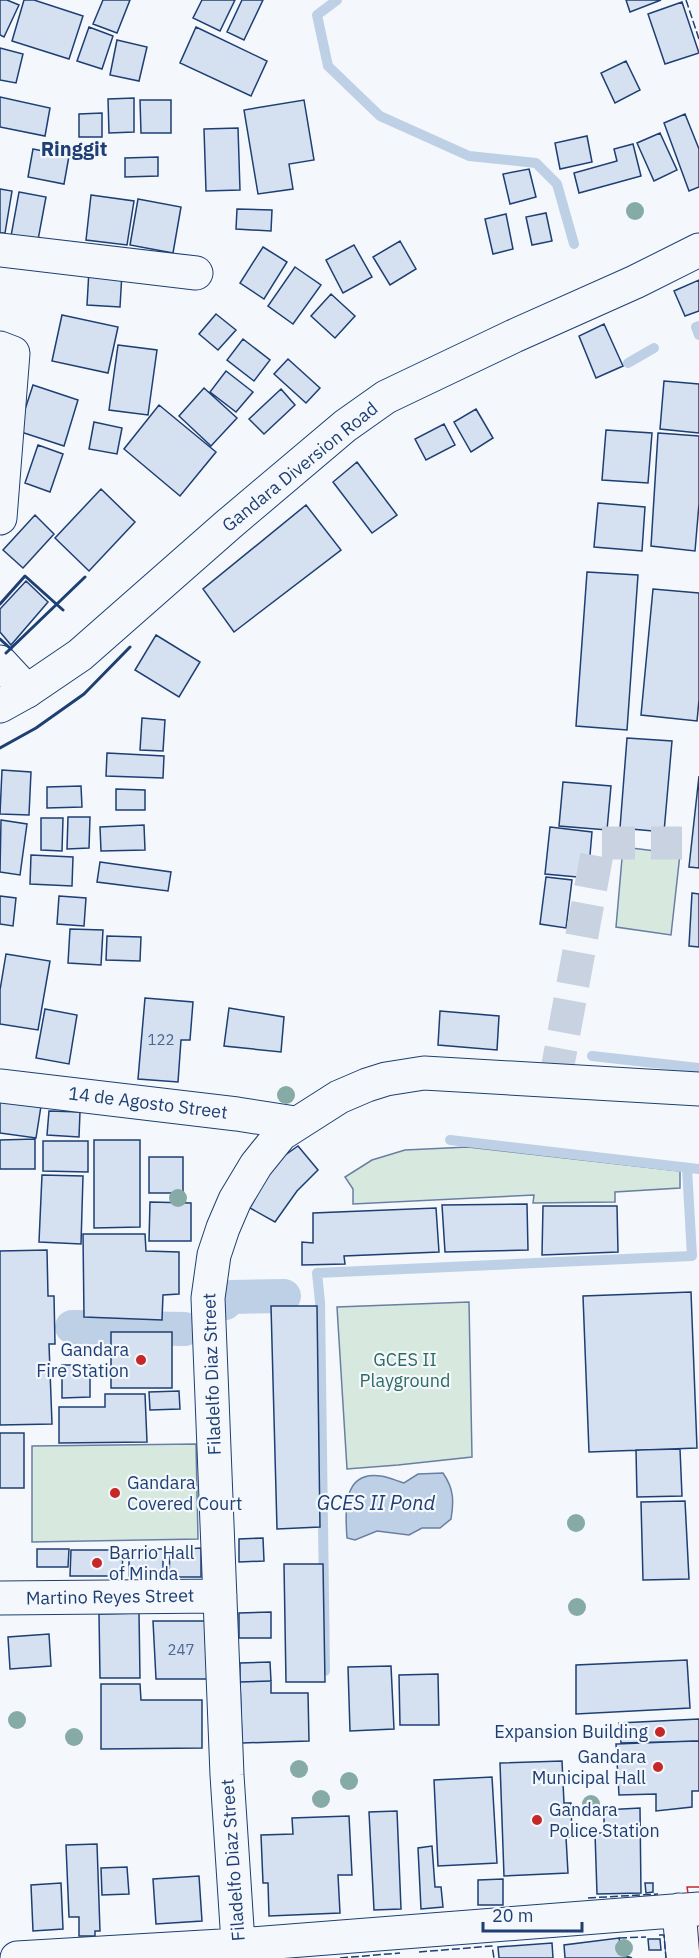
<svg xmlns="http://www.w3.org/2000/svg" width="699" height="1958" viewBox="0 0 699 1958" font-family="'IBM Plex Sans',sans-serif">
<style>
.green{fill:#d7e8df;stroke:#687fa3;stroke-width:1.5}
.water{fill:#bed0e5;stroke:#687fa3;stroke-width:1.5}
.lines{fill:none;stroke-linecap:round;stroke-linejoin:round}
.stream{stroke:#bed0e5;stroke-width:10}
.canal{stroke:#bed0e5;stroke-width:34}
.building{fill:#d5e0f0;stroke:#1d3f73;stroke-width:1.5}
.minor-tunnel{stroke:#c9d2e0;stroke-width:33;stroke-dasharray:33 16;stroke-linecap:butt}
.minor-casing{stroke:#1d3f73;stroke-width:35}
.highway-casing{stroke:#1d3f73;stroke-width:35}
.minor{stroke:#f4f7fb;stroke-width:33}
.highway{stroke:#f4f7fb;stroke-width:33}
.fence{stroke:#1d3f73;stroke-width:1.5;stroke-dasharray:8 3;stroke-linecap:butt}
.wall{stroke:#1d3f73;stroke-width:3}
.power{stroke:#c62828;stroke-width:1.5;stroke-dasharray:21 4.5 3 4.5;stroke-linecap:butt}
.tree{fill:#86aba6}
.poi-dot{fill:#c62828;stroke:#f4f7fb;stroke-width:2}
.labels{text-anchor:middle;stroke-width:4.5;stroke-linejoin:round;paint-order:stroke}
.number-label{font-size:15px;fill:#4b6792}
.street-label{font-size:18px;fill:#1d3f73;stroke:#f4f7fb}
.poi-label{font-size:18px;fill:#1d3f73;stroke:#f4f7fb;text-anchor:end}
.park-label{font-size:18px;fill:#2c6c60;stroke:#f4f7fb}
.neighbourhood-label{font-size:20px;font-weight:bold;fill:#1d3f73;stroke:#f4f7fb}
.water-label{font-size:20px;font-style:italic;fill:#1d3f73;stroke:#f4f7fb}
</style>
<rect width="100%" height="100%" fill="#f4f7fb"/>
<path class="green" d="M623 847 680 854 671 935 616 927Z
M468 1147 680 1171V1188L615 1192V1202L533 1203 534 1195 353 1204V1189L345 1177 372 1160 405 1150Z
M469 1302 472 1457 398 1465 347 1469 337 1307Z
M196 1444 198 1539 32 1542V1446Z"/>
<path class="water" d="M443 1473C454 1489 454 1501 451 1519L440 1528H422L409 1535 377 1531 355 1540 347 1538C345 1512 342 1470 381 1476 389 1477 397 1481 404 1483L418 1474Z"/>
<g class="lines">
<path class="stream" d="M337 0 317 15 328 66 380 116 469 156 536 163 557 184 574 244
M699 326 696 327 699 335
M628 363 654 348
M592 1056 699 1068
M450 1140 699 1169
M325 1671 320 1302 317 1273 692 1256 687 1168"/>
<path class="canal" d="M225 1303 232 1297 284 1296
M72 1327 185 1329"/>
</g>
<path class="building" d="M0 0H7L19 5 4 37 0 35Z
M24 0H34L83 16 69 59 12 41Z
M103 0H130L117 33 93 24Z
M202 0H235L220 31 193 18Z
M242 0H263L244 40 227 32Z
M626 0H661L630 12Z
M682 2 699 53 665 64 648 14Z
M89 27 113 36 102 69 77 61Z
M196 27 267 61 251 96 180 63Z
M117 40 147 47 139 81 110 75Z
M0 48 23 54 16 83 0 80Z
M626 61 640 90 615 103 601 73Z
M0 97 50 108 45 136 0 127Z
M134 98V132L109 133 108 99Z
M140 100H171V133H141Z
M304 100 314 160 289 164 293 189 258 194 244 110Z
M102 113V137H79V114Z
M685 114 699 149V187L689 191 664 123Z
M238 128 240 190 206 191 204 129Z
M660 133 677 170 654 181 637 143Z
M587 136 592 162 560 169 555 143Z
M633 144 641 176 579 193 574 173 617 161 614 149Z
M33 149 69 156 64 184 28 177Z
M158 157V176L125 177V158Z
M529 169 536 197 510 204 503 174Z
M0 189 12 191 5 233H0Z
M19 192 46 197 38 240 11 236Z
M91 195 134 201 127 245 86 240Z
M138 199 181 207 173 253 130 245Z
M237 209 272 210 271 231 236 229Z
M546 213 552 241 532 245 526 217Z
M506 214 513 249 493 254 485 219Z
M400 241 416 269 390 285 373 257Z
M354 245 372 277 343 293 326 260Z
M263 247 287 262 264 299 240 283Z
M295 267 321 285 293 324 268 306Z
M89 270 122 273 120 307 87 305Z
M699 280V311L685 316 674 291Z
M331 294 355 316 335 338 311 316Z
M216 314 236 330 218 350 199 334Z
M62 315 118 327 108 373 52 361Z
M604 324 623 366 596 378 579 336Z
M243 339 270 360 254 381 227 360Z
M118 345 157 350 148 415 109 410Z
M288 359 320 388 306 403 274 374Z
M226 371 253 392 236 412 210 392Z
M664 381 699 384V433L660 429Z
M33 385 78 400 64 446 18 431Z
M204 388 237 418 211 446 179 416Z
M281 389 295 405 264 434 249 419Z
M159 405 216 452 180 496 124 449Z
M476 409 493 438 471 452 454 422Z
M94 422 122 428 117 454 89 449Z
M444 424 455 445 426 460 415 439Z
M606 430 652 433 648 483 602 480Z
M658 433 699 436V504L695 551 651 546Z
M38 445 63 454 50 492 25 483Z
M357 462 397 515 372 533 333 482Z
M101 489 135 522 89 571 55 538Z
M598 503 645 507 642 551 594 547Z
M306 505 341 550 234 632 203 589Z
M35 515 54 534 23 568 3 550Z
M587 572 638 575 627 730 576 726Z
M26 581 48 602 11 645 0 632V609Z
M653 589 699 593V700L697 721 641 715Z
M156 635 200 662 179 697 135 670Z
M142 718 165 720 163 751 140 750Z
M627 738 672 741 664 832 620 828Z
M107 753 164 756 163 778 106 776Z
M2 770 31 772 29 815 0 814Z
M699 776V868L689 867Z
M563 782 611 786 607 830 559 826Z
M81 786 82 807 47 808V787Z
M116 789 145 790V810H116Z
M68 817H90L89 848 67 849Z
M41 818H63L62 851 41 850Z
M1 820 27 824 20 875 0 872Z
M144 825 145 850 101 851 100 827Z
M550 827 592 832 588 878 545 874Z
M31 855 73 857 72 886 30 884Z
M100 862 171 872 168 891 97 882Z
M546 877 572 880 566 928 540 924Z
M692 893 699 894V947L689 946Z
M0 896 16 898 13 926 0 924Z
M59 896 86 898 84 926 57 924Z
M70 929 103 930 101 965 68 963Z
M107 936 141 937 140 961 106 960Z
M6 954 50 961 38 1030 0 1024V990Z
M145 998 193 1002 190 1040H181L178 1082 138 1079Z
M229 1008 284 1017 281 1052 224 1046Z
M45 1009 77 1015 69 1064 36 1058Z
M440 1011 499 1016 497 1050 438 1045Z
M0 1100 41 1106 36 1138 0 1133Z
M49 1111 80 1112 79 1137 47 1135Z
M35 1139V1169H0V1140Z
M94 1140H140V1227L94 1228Z
M43 1141H88V1172L43 1171Z
M298 1146 318 1170 297 1191 275 1222 250 1208 267 1177 281 1158Z
M149 1157H183V1193H149Z
M42 1175 83 1176 81 1244 39 1242Z
M150 1202 191 1203V1241H149Z
M527 1204 528 1250 445 1252 442 1205Z
M543 1206H617L618 1252 542 1255Z
M436 1208 439 1252 344 1256 345 1264 302 1265V1242L313 1243V1213Z
M83 1234H145L146 1251 179 1252V1294L163 1295 162 1320 84 1317Z
M47 1250 48 1296H54L55 1344H49L52 1424 0 1425V1251Z
M691 1292 697 1448 589 1452 583 1296Z
M271 1306H317L320 1527 277 1529Z
M111 1332H172V1388H111Z
M62 1365H90V1397L62 1398Z
M179 1391 180 1409 150 1410 149 1392Z
M105 1394H145L147 1442 59 1443V1407H105Z
M0 1433H24V1488H0Z
M680 1449 682 1496 637 1497 636 1450Z
M685 1501 689 1579 643 1580 641 1502Z
M263 1538 264 1561 239 1562V1539Z
M201 1548V1577H169L170 1550Z
M37 1549H69L68 1567H37Z
M129 1549H163V1576H129Z
M71 1550H123L122 1576H70Z
M284 1564H323L325 1682H286Z
M271 1612V1638H239V1613Z
M139 1613 140 1678H100L99 1614Z
M153 1621H206L209 1679H156Z
M49 1634 51 1666 10 1669 8 1637Z
M687 1660 690 1708 576 1714V1665Z
M270 1662 271 1681 240 1682V1663Z
M391 1666 394 1729 350 1731 348 1667Z
M438 1674 439 1725H400L399 1675Z
M271 1681V1693H308L309 1741 242 1743 240 1682Z
M101 1684H140L141 1700H202V1748L101 1749Z
M699 1719V1741L621 1743 619 1723Z
M693 1741H699V1791H692V1807L656 1811V1794L619 1795 616 1744Z
M562 1761 564 1803H571L572 1837H566L568 1873 504 1876 500 1763Z
M492 1777 497 1863 438 1866 434 1780Z
M640 1808 641 1893 597 1894 595 1833H604V1810Z
M397 1811 401 1909 374 1910 369 1812Z
M349 1816 352 1875H338L340 1913 269 1916 268 1883H263L261 1835 293 1834 292 1818Z
M97 1844 100 1931H95V1936H79V1917H69L66 1845Z
M432 1846 435 1887H441L443 1907 421 1909 418 1848Z
M127 1867 129 1894 102 1895 101 1868Z
M199 1876 202 1921 156 1924 153 1879Z
M503 1879V1905H478V1880Z
M61 1883 63 1929 33 1931 31 1885Z
M645 1883H653V1892L646 1893Z
M619 1938 623 1955 632 1958H565L564 1945Z
M648 1939H660L661 1950H649Z
M552 1943 553 1958H499L498 1947Z"/>
<g class="lines">
<path class="minor-tunnel" d="M555 1081 599 843H682"/>
<defs>
<path id="minor" d="M0 250 196 273
M0 348 13 353 0 518
M0 662 27 691
M0 1086 237 1114 295 1123
M0 1598 220 1596
M679 1910 683 1958
M17 1958 238 1945 699 1909
M239 1958 227 1775 208 1298 214 1255 223 1228 235 1200 256 1165 281 1134 339 1097 367 1085 386 1079 424 1073 699 1089"/>
<path id="highway" d="M0 706 27 691 80 655 229 524 345 426 386 397 514 336 635 282 699 250"/>
</defs>
<use href="#minor" class="minor-casing"/>
<use href="#highway" class="highway-casing"/>
<use href="#minor" class="minor"/>
<use href="#highway" class="highway"/>
<path class="fence" d="M686 0 699 39
M588 1898 658 1894
M659 1935H664L666 1958
M619 1938 646 1937
M419 1952 492 1946 494 1958
M340 1958 400 1953"/>
<path class="wall" d="M0 604 25 576 63 610
M0 639 11 649
M6 653 85 577
M0 748 36 728 84 694 130 647"/>
<path class="power" d="M688 1893 687 1887H699"/>
</g>
<g class="tree">
<circle cx="635" cy="211" r="9"/>
<circle cx="286" cy="1095" r="9"/>
<circle cx="178" cy="1198" r="9"/>
<circle cx="576" cy="1523" r="9"/>
<circle cx="577" cy="1607" r="9"/>
<circle cx="17" cy="1720" r="9"/>
<circle cx="74" cy="1737" r="9"/>
<circle cx="299" cy="1769" r="9"/>
<circle cx="349" cy="1781" r="9"/>
<circle cx="321" cy="1799" r="9"/>
<circle cx="591" cy="1804" r="9"/>
<circle cx="624" cy="1948" r="9"/>
</g>
<g class="poi-dot">
<circle cx="141" cy="1360" r="6"/>
<circle cx="115" cy="1493" r="6"/>
<circle cx="97" cy="1563" r="6"/>
<circle cx="660" cy="1732" r="6"/>
<circle cx="658" cy="1767" r="6"/>
<circle cx="537" cy="1820" r="6"/>
</g>
<g class="labels">
<g class="number-label">
<text x="161" y="1045">122</text>
<text x="181" y="1655">247</text>
</g>
<g class="street-label">
<text transform="translate(300 467) rotate(-39)" y="6">Gandara Diversion Road</text>
<text transform="translate(148 1103) rotate(7)" y="6">14 de Agosto Street</text>
<text transform="translate(212 1374) rotate(-92)" y="6">Filadelfo Diaz Street</text>
<text transform="translate(110 1597) rotate(-1)" y="6">Martino Reyes Street</text>
<text transform="translate(233 1860) rotate(-94)" y="6">Filadelfo Diaz Street</text>
</g>
<g class="poi-label">
<text x="129" y="1356">Gandara<tspan x="129" dy="21">Fire Station</tspan></text>
<text x="127" y="1489" text-anchor="start">Gandara<tspan x="127" dy="21">Covered Court</tspan></text>
<text x="109" y="1559" text-anchor="start">Barrio Hall<tspan x="109" dy="21">of Minda</tspan></text>
<text x="648" y="1738">Expansion Building</text>
<text x="646" y="1763">Gandara<tspan x="646" dy="21">Municipal Hall</tspan></text>
<text x="549" y="1816" text-anchor="start">Gandara<tspan x="549" dy="21">Police Station</tspan></text>
</g>
<g class="park-label">
<text x="405" y="1366">GCES II<tspan x="405" dy="21">Playground</tspan></text>
</g>
<g class="neighbourhood-label">
<text x="74" y="156">Ringgit</text>
</g>
<g class="water-label">
<text x="376" y="1510">GCES II Pond</text>
</g>
</g>
<path d="M483 1922v9h99v-9" fill="none" stroke="#1d3f73" stroke-width="3"/>
<text x="492" y="1922" font-size="18" fill="#1d3f73" stroke="#f4f7fb" stroke-width="4.5" paint-order="stroke">20 m</text>
</svg>
